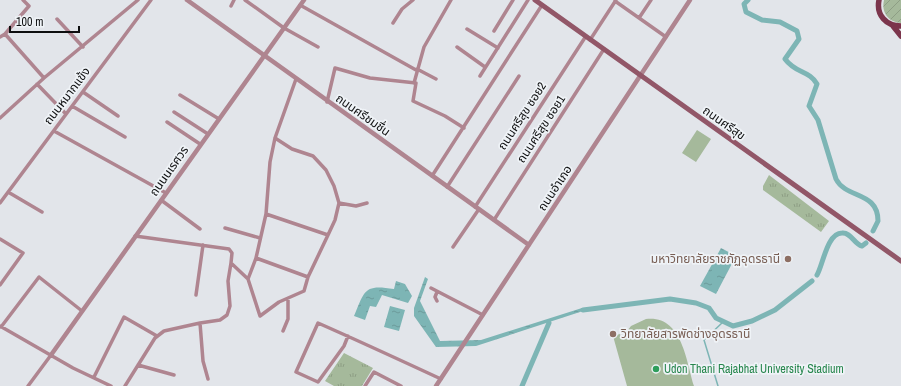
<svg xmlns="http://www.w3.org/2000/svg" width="901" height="386" viewBox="0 0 901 386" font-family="'Archivo Narrow','Noto Sans Thai',sans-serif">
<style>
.grass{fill:url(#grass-tufts)}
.garden{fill:url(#garden-furrows)}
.pitch{fill:#a5b99b}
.water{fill:url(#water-ripples)}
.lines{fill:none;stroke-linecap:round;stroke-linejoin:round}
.stream{stroke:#7db5b5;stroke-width:1.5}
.canal{stroke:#7db5b5;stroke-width:5}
.minor{stroke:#af8590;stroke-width:3.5}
.tertiary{stroke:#af8590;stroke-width:4.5}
.secondary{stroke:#925768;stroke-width:5}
.primary{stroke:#7b354c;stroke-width:5.5}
.education-dot{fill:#8d6e63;stroke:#eff3f7;stroke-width:1.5}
.leisure-dot{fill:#2e9e5b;stroke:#eff3f7;stroke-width:1.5}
.labels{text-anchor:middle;stroke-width:3.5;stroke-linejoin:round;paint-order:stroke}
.street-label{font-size:12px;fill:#0d0e0f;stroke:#eff3f7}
.education-label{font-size:12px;fill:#785e54;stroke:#eff3f7;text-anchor:end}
.leisure-label{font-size:12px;fill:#27864d;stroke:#eff3f7;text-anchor:start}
</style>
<defs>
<pattern id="grass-tufts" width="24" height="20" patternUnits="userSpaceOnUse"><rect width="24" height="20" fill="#a5b99b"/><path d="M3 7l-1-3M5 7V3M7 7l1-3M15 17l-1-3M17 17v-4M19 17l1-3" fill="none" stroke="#8d9e84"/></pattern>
<pattern id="garden-furrows" width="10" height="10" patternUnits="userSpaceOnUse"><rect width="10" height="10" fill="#a5b99b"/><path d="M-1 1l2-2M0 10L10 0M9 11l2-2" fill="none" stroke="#8d9e84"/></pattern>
<pattern id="water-ripples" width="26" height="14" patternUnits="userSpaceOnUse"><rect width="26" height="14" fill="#7db5b5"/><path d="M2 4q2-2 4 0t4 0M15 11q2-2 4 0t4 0" fill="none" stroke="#6b9a9a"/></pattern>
</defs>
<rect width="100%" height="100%" fill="#e2e5ea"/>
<path class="grass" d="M769 175 829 221 821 232 763 190V186Z
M344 353 373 368 362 386H334L325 381Z"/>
<path class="garden" d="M884 0H901V23C888 22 881 12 884 0Z"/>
<path class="pitch" d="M697 130 711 139 696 162 682 153Z
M646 319C682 315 686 360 694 386H627L613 336 620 334 621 339 631 326Z"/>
<path class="water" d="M721 248 736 256 716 294 700 286Z
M425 277 428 279 420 301 440 341 481 340 582 308 583 311 476 346 436 347 414 316V308Z
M396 281 405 284 412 296 408 303 382 295 376 307 370 306 365 320 354 316C365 290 364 284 394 289Z
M390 306 405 310 399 331 384 327Z"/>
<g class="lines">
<path class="stream" d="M718 386 704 340 723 322"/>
<path class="canal" d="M748 0 744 4 746 12 762 20 780 22 797 31 799 39 785 59C796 74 809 70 817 84L809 106 818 120 836 179C846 199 878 191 878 221L873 231
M817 275C823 265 827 233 842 233 851 232 854 244 862 246L866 243
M583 310 670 299 696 303 709 308 716 318 733 326 752 321 775 310 812 281
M522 386 549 323"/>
<path class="minor" d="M245 0 284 28 318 47
M615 1 666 37
M300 5 416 70
M231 6 234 0
M639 18 651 0
M57 19 83 47
M393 23 402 9 413 0
M467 29 498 48
M494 31 513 0
M5 34 29 6 23 0
M0 37 5 34 44 78
M590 40 616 0
M457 47 485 67
M417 69 436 79
M480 76 528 0
M414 83 424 47 451 0
M37 84 66 114
M83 92 118 116
M180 95 219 119
M327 102 335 68 370 78 416 83 413 101 445 116 464 128
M72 106 125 137
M174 112 208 134
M0 118 44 78 138 0
M167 122 200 144
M54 131 166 193
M275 138 292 149 313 156 326 170 334 186 339 203 335 220 328 235 266 214 270 162 275 138 296 79
M432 176 542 5
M447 187 519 76
M8 192 42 212
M161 200 200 229
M0 203 151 0
M339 203 356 206 367 203
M475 207 586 36
M266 214 256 258 308 277
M494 220 604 49
M225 228 260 238
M135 236 229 249 232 253 231 263 248 279 260 316 279 302 304 291 308 277 328 235
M0 239 23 253 0 285
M453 247 479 209
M248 279 256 258
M431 288 483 315
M196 295 203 245
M437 301 435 297 437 292
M0 326 73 368 111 386
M1 327 39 277 82 311
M283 331 288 319V298
M348 336 344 346 318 382 296 372 318 323C359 341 400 360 441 379
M138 365 174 375
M94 377 124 317 157 336
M208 379 203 361 200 323 220 320 227 315 230 306 228 281 231 263
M28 386 51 355
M125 386 155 338 164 331 200 323
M365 386 374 372 401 386"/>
<path class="tertiary" d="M187 0 529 245
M51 355 304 0
M436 386 690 0"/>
<path class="secondary" d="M535 0 901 261"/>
<path class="primary" d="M879 0C876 15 886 26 901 26
M893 26 901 36"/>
</g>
<g class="education-dot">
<circle cx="788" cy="259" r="4"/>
<circle cx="613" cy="334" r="4"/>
</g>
<circle class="leisure-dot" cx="656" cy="369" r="4"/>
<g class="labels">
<g class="street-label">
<text transform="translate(67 96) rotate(-53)" y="4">ถนนหมากแข้ง</text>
<text transform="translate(363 115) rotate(35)" y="4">ถนนศรีชมชื่น</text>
<text transform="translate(522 116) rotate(-57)" y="4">ถนนศรีสุข ซอย2</text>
<text transform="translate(724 123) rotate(35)" y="4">ถนนศรีสุข</text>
<text transform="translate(541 129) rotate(-57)" y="4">ถนนศรีสุข ซอย1</text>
<text transform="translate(169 171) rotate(-55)" y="4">ถนนนเรศวร</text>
<text transform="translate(555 188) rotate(-57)" y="4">ถนนอำเภอ</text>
</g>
<g class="education-label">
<text x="780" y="263">มหาวิทยาลัยราชภัฏอุดรธานี</text>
<text x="621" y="338" text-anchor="start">วิทยาลัยสารพัดช่างอุดรธานี</text>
</g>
<g class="leisure-label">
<text x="664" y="373">Udon Thani Rajabhat University Stadium</text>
</g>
</g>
<path d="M10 26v6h69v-6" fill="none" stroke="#0d0e0f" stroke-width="2"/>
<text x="16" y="26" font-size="12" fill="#0d0e0f" stroke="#eff3f7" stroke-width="3" paint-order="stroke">100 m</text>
</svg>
